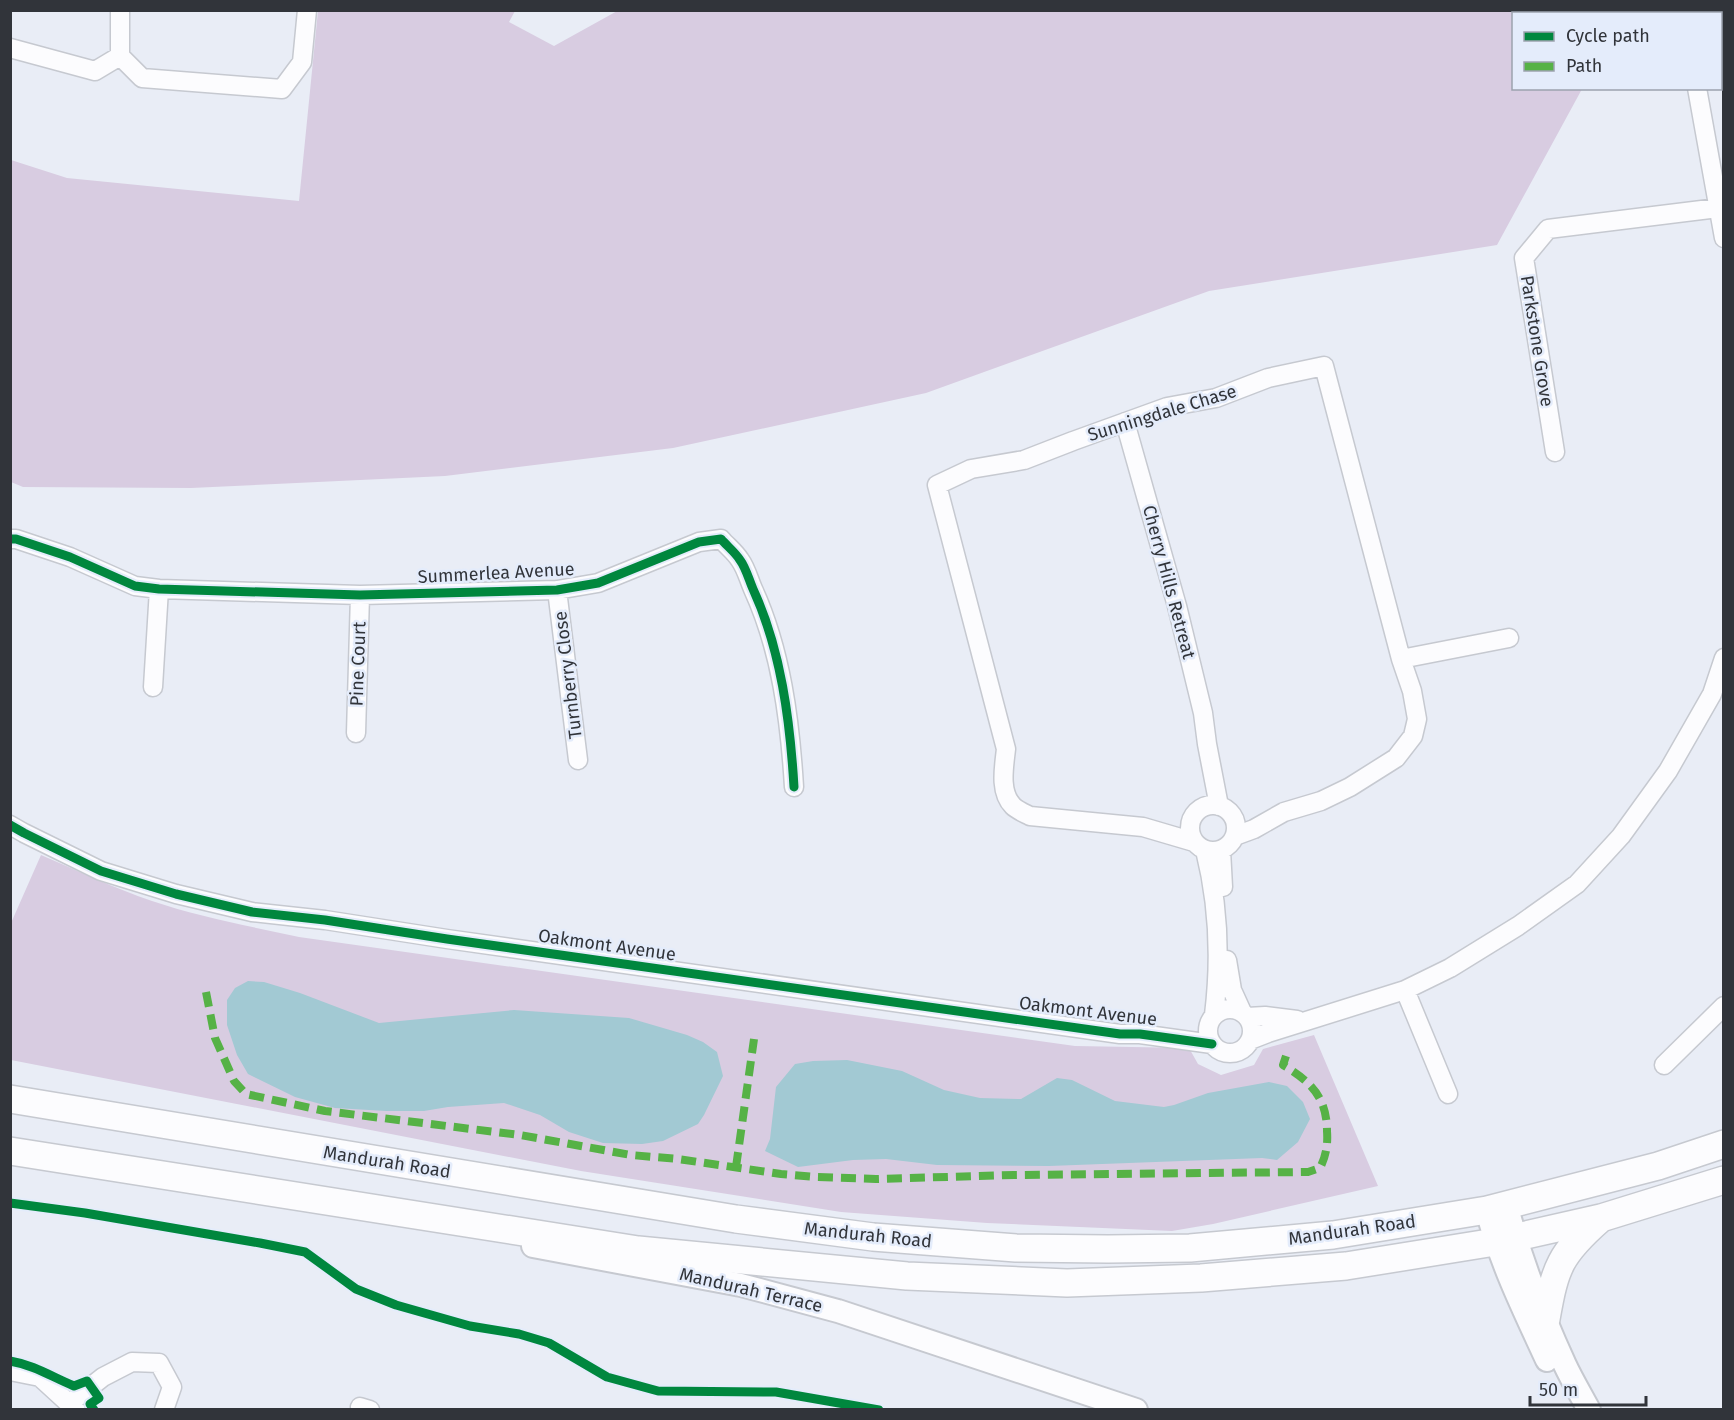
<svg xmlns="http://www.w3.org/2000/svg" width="1734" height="1420" viewBox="0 0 1734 1420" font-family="'Fira Sans',sans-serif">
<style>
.green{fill:#d8cce1}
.water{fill:#a2c9d3}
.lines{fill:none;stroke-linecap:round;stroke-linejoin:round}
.minor-casing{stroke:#c6c9d0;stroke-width:21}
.major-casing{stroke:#c6c9d0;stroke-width:26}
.highway-casing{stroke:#c6c9d0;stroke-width:30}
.minor{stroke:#fcfcfe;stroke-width:18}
.major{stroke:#fcfcfe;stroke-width:22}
.highway{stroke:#fcfcfe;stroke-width:27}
.quiet{stroke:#56b246;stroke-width:8;stroke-dasharray:15 8;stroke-linecap:butt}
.cycleway-casing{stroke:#e4ecfb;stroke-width:13}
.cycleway{stroke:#00873e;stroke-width:9}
.labels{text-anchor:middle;stroke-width:5;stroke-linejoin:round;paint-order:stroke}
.street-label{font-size:18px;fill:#31343a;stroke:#e4ecfb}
</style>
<rect width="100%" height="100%" fill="#e9edf6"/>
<path class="green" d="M619 10H1585L1587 13 1514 14V88L1582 89 1497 245 1209 291 926 393 673 448 445 476 191 488 23 487 11 482V160L67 178 299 201 318 11H515L509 22 554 46Z
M41 855C78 871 114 888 152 901 199 917 249 926 299 937L1075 1046 1189 1048 1198 1064 1221 1075 1254 1065 1263 1049 1314 1035 1378 1186 1213 1224 1172 1231 987 1223 841 1212 581 1171 11 1060V923Z"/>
<path class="water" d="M248 981 264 982 300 993 379 1023 514 1010 629 1018 687 1035 703 1042 717 1052 723 1076 704 1115 698 1124 663 1141 642 1144 603 1143 569 1132 540 1115 504 1103 448 1107 424 1111H386L335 1108 295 1097 248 1074 237 1055 227 1025V1000L235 988Z
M847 1060 902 1071 944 1090 980 1098 1021 1099 1057 1078 1072 1080 1115 1101 1164 1107 1174 1105 1208 1093 1269 1082 1287 1086 1303 1102 1310 1119 1298 1142 1277 1160 1262 1158 1049 1166 937 1165 886 1159 853 1160 798 1167 765 1151 770 1139 776 1087 795 1064 813 1061Z"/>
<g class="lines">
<defs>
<path id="minor" d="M1684 10V14
M10 48 95 71 120 56V10
M120 56 142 78 282 89 302 62 307 10
M1697 88 1724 238
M1125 422 1177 606 1203 713 1207 744 1219 806
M1555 452 1524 258 1548 229 1718 208
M10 539H16L70 557 135 586 159 589 360 595 557 590 598 583 699 542 721 539C727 546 735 552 740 560 746 568 749 580 753 589 781 650 790 720 794 787
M557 590 578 760
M1401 659 1509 638
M153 687 159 589
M356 733 360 595
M1190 828a23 23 0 1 1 46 0a23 23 0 1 1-46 0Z
M10 825 24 833 101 871 176 894 252 912 325 920 447 939 1120 1034H1140L1212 1044
M1194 842 1143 827 1030 816C1024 813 1017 810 1013 806 999 792 1004 767 1006 749L937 485 971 469 1024 460 1073 441 1167 407 1216 398 1268 378 1324 366 1401 659 1412 691 1417 719 1413 736 1396 758 1350 787 1321 801 1284 812 1254 829 1235 836
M1205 850C1219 906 1221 958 1214 1015
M1221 850 1223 887
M1227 960 1232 990 1242 1012
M1405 990 1448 1094
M1208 1031a22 22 0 1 1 44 0a22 22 0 1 1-44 0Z
M1247 1017 1265 1016 1297 1020
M1250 1040 1268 1033 1405 990 1450 968 1518 926 1577 884 1621 836 1668 771 1712 694 1724 658
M1664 1065 1724 1006
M10 1371 40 1377 76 1410
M70 1403 103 1377 132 1362 159 1363 172 1387 164 1410
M360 1407 370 1410"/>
<path id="major" d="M1506 1204C1520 1258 1542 1315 1565 1365 1572 1380 1581 1395 1589 1410
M1487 1210C1501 1264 1524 1310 1547 1360
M533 1246 741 1285 838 1311 1136 1410"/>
<path id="highway" d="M10 1099 736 1219 873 1237 1016 1248 1108 1249 1190 1248 1333 1235 1487 1210 1658 1166 1724 1144
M10 1151 638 1250 907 1276 1067 1283 1201 1278 1346 1266 1495 1242 1601 1218 1724 1180
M1546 1319C1555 1267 1560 1254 1600 1219"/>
</defs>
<use href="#minor" class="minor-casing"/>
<use href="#major" class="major-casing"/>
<use href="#highway" class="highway-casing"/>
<use href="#minor" class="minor"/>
<use href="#major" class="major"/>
<use href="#highway" class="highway"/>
<path class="quiet" d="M206 992 215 1038 234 1081 246 1094 325 1111 520 1135 631 1155 678 1159 781 1174 816 1177 876 1179 1014 1175 1308 1172 1320 1168C1326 1156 1328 1145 1327 1131 1327 1097 1310 1081 1283 1065L1286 1056
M736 1167 754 1039"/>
<defs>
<path id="cycleway" d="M10 539H16L70 557 135 586 159 589 360 595 557 590 598 583 699 542 721 539C727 546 735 552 740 560 746 568 749 580 753 589 781 650 790 720 794 787
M10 825 24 833 101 871 176 894 252 912 325 920 447 939 1120 1034H1140L1212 1044
M10 1203 85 1213 260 1243 305 1252 356 1289 396 1305 470 1326 519 1334 549 1343 607 1377 658 1391 776 1392 879 1410
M10 1361C34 1365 52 1377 74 1386L87 1381 99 1398 90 1404 94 1410"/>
</defs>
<use href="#cycleway" class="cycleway-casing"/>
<use href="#cycleway" class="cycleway"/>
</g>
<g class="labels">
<g class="street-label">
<text transform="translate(1537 341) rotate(81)" y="6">Parkstone Grove</text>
<text transform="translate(1162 413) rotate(-17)" y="6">Sunningdale Chase</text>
<text transform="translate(496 573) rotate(-3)" y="6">Summerlea Avenue</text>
<text transform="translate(1169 582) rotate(75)" y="6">Cherry Hills Retreat</text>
<text transform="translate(358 664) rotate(-88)" y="6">Pine Court</text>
<text transform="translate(568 675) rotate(-97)" y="6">Turnberry Close</text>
<text transform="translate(607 945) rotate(8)" y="6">Oakmont Avenue</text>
<text transform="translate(1088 1011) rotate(7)" y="6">Oakmont Avenue</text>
<text transform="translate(387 1162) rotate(9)" y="6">Mandurah Road</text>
<text transform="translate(1352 1230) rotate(-8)" y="6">Mandurah Road</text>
<text transform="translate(868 1235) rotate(6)" y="6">Mandurah Road</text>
<text transform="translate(751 1290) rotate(13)" y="6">Mandurah Terrace</text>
</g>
</g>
<rect width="1734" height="1420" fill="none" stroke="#31343a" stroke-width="24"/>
<rect x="1512" y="12" width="210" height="78" fill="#e4ecfb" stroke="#9ca2ae" stroke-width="1.5"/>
<rect x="1524" y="32" width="30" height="9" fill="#00873e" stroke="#9ca2ae" stroke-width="1.5"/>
<text x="1566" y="42" font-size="18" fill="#31343a">Cycle path</text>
<rect x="1524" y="62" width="30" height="9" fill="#56b246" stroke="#9ca2ae" stroke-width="1.5"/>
<text x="1566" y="72" font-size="18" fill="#31343a">Path</text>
<path d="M1530 1396v9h116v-9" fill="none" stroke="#31343a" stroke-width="3"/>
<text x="1539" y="1396" font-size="18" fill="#31343a" stroke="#e4ecfb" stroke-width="4.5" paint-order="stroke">50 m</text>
</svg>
